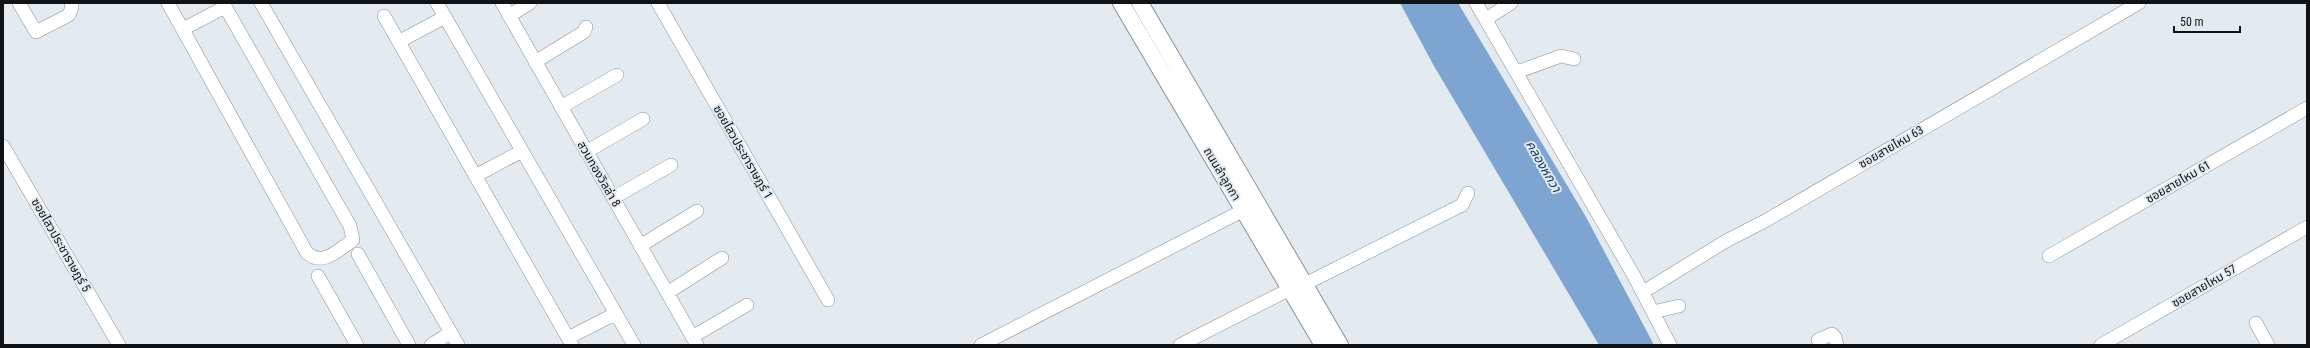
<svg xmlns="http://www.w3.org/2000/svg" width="2310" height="348" viewBox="0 0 2310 348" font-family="'Roboto Condensed','Noto Sans Thai',sans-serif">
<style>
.water{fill:#7ea5d2}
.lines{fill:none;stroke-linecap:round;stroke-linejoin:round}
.minor-casing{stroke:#899096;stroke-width:14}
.major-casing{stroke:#899096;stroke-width:18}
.minor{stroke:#fff;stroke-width:13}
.major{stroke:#fff;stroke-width:16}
.labels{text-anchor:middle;stroke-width:4;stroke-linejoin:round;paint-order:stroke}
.street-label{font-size:12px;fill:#101315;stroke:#e3ebf1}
.water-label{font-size:13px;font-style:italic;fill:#0d3761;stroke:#e3ebf1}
</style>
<rect width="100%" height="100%" fill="#e3ebf1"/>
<path class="water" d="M1400 3H1458L1586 217 1654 345H1599L1434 66Z"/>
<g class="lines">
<defs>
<path id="minor" d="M19 3 36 32 69 15 72 7 71 3
M168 3 307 253C323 267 338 250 353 240L350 226 223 3
M261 3 458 345
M437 3 634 345
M502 3 697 345
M658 3 828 300
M1476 3 1634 276 1670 345
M384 16 572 345
M509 16 530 3
M1486 19 1511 3
M183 29 225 7
M400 41 445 17
M535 62 584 32 586 27
M1517 72 1561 56 1574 59
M561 107 617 75
M3 146 119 345
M586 152 643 119
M475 176 522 151
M613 198 671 165
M640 246 697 211
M358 254 409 345
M2049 256 2307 108
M318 276 357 345
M1305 284 1462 205 1468 193
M1643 292 1726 241 1765 221 2139 3
M667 293 722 258
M1653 312 1679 306
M2256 323 2268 345
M692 337 747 305
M568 338 615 314
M1818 340 1832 334 1835 337 1837 345
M431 345 450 333
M981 345 1244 210
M1180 345 1290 289
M2101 345 2307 227"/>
<path id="major" d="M1121 3 1323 345
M1140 3 1340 345"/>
</defs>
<use href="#minor" class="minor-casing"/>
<use href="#major" class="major-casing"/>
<use href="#minor" class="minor"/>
<use href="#major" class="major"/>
</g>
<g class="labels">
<g class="street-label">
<text transform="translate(1891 147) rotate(-30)" y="4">ซอยสายไหม 63</text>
<text transform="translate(743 152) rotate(60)" y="4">ซอยไสวประชาราษฎร์ 1</text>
<text transform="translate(599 174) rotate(60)" y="4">สวนทองวิลล่า 8</text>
<text transform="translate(1222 174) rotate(59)" y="4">ถนนลำลูกกา</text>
<text transform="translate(2178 182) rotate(-30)" y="4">ซอยสายไหม 61</text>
<text transform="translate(61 245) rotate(60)" y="4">ซอยไสวประชาราษฎร์ 5</text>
<text transform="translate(2204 286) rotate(-30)" y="4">ซอยสายไหม 57</text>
</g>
<g class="water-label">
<text transform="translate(1544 166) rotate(60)" y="5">คลองหกวา</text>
</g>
</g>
<rect width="2310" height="348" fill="none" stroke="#101315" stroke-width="8"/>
<path d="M2174 26v6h66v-6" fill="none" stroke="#101315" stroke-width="2"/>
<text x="2180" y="26" font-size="12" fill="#101315" stroke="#e3ebf1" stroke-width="3" paint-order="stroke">50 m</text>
</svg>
